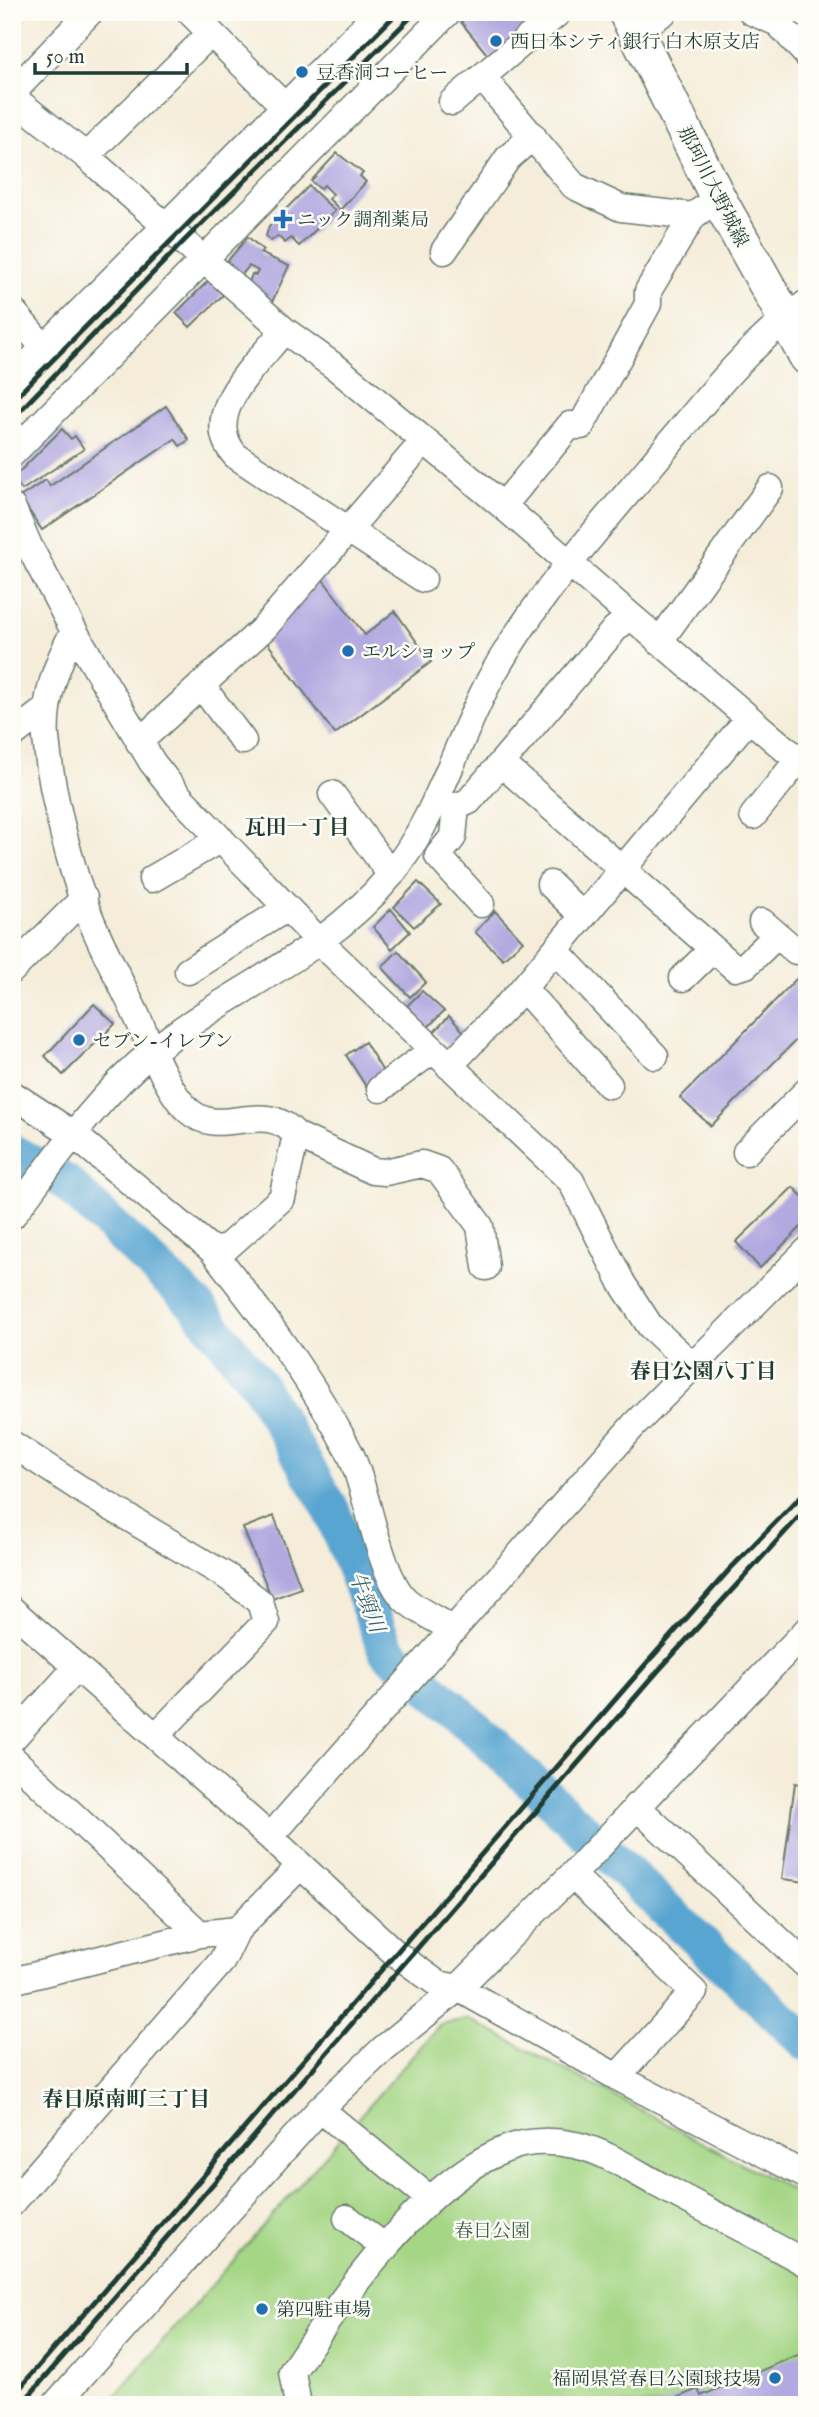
<svg xmlns="http://www.w3.org/2000/svg" width="819" height="2417" viewBox="0 0 819 2417" font-family="'IM FELL English','Noto Serif JP',serif">
<style>
.green{fill:#a5d685;stroke:#628a5c;stroke-width:2}
.lines{fill:none;stroke-linecap:round;stroke-linejoin:round}
.river{stroke:#59a5d1;stroke-width:37}
.building{fill:#b2a9e0}
.minor-casing{stroke:#6a7b6e;stroke-width:29}
.major-casing{stroke:#6a7b6e;stroke-width:38}
.minor{stroke:#fff;stroke-width:26}
.major{stroke:#fff;stroke-width:35}
.rail{stroke:#1f3d34;stroke-width:5}
.poi-dot{fill:#1f6fb2;stroke:#fdfcf7;stroke-width:2.5}
.labels{text-anchor:middle;stroke-width:5;stroke-linejoin:round;paint-order:stroke}
.poi-label{font-size:19px;fill:#1f3d34;stroke:#fdfcf7;text-anchor:start}
.street-label{font-size:19px;fill:#1f3d34;stroke:#fdfcf7}
.park-label{font-size:19px;fill:#406348;stroke:#fdfcf7}
.neighbourhood-label{font-size:21px;font-weight:bold;fill:#1f3d34;stroke:#fdfcf7}
.water-label{font-size:21px;font-style:italic;fill:#33616b;stroke:#fdfcf7}
</style>
<rect width="100%" height="100%" fill="#fdfcf7"/>
<filter id="ink" filterUnits="userSpaceOnUse"><feTurbulence type="fractalNoise" baseFrequency=".0143" numOctaves="2"/><feDisplacementMap in="SourceGraphic" scale="14" xChannelSelector="R" yChannelSelector="G"/><feConvolveMatrix kernelMatrix="1 2 1 2 8 2 1 2 1" color-interpolation-filters="sRGB"/></filter>
<filter id="wash" filterUnits="userSpaceOnUse"><feTurbulence type="fractalNoise" baseFrequency=".00686" numOctaves="4" result="noise"/><feDisplacementMap in="SourceGraphic" scale="28" xChannelSelector="R" yChannelSelector="G"/><feGaussianBlur stdDeviation="1.57" result="paint"/><feColorMatrix in="noise" values="0 0 0 0 0 0 0 0 0 0 0 0 0 0 0 0 0 1.4 0 .05"/><feComposite in="paint" operator="in"/></filter>
<g filter="url(#wash)">
<rect width="100%" height="100%" fill="#f5edda"/>
<path class="green" d="M469 2019 807 2198V2405H107L440 2024Z"/>
<g class="lines">
<path class="river" d="M12 1152 65 1182 195 1304 258 1384 331 1509 386 1650 458 1712 807 2043"/>
</g>
<g id="blocks">
<path class="building" d="M471 12H552L491 59 461 22Z
M337 153 363 173 360 176 366 182 340 210 329 199 333 194 324 185 320 189 311 181Z
M309 186 335 211 299 246 291 238 285 243 278 236 271 241 266 236 269 226Z
M248 237 263 250 260 253 289 266 272 302 249 283 252 274 256 275 258 271 249 266 239 278 224 265Z
M209 280 223 295 190 327 176 313Z
M166 406 189 440 180 446 175 439 42 530 20 497 46 480 50 486Z
M62 429 71 439 75 436 84 449 22 490 13 478Z
M321 577 365 635 395 611 431 662 335 734 266 641Z
M418 882 441 904 414 927 394 907Z
M391 909 410 932 392 949 373 927Z
M495 911 523 941 503 959 475 932Z
M398 951 426 982 410 997 382 967Z
M804 971 807 973V1029L711 1126 680 1098Z
M422 991 444 1011 428 1027 407 1006Z
M94 1004 115 1024 63 1075 45 1056Z
M449 1016 465 1033 450 1048 434 1032Z
M365 1042 385 1075 367 1088 346 1055Z
M793 1187 807 1201V1221L760 1268 736 1242Z
M274 1516 301 1588 272 1599 243 1528Z
M795 1783 807 1785V1882L782 1879Z
M807 2351V2405H659L698 2389 701 2396Z"/>
</g>
</g>
<g filter="url(#ink)">
<use href="#blocks" fill-opacity="0" stroke="#6a7b6e" stroke-width="2"/>
<g class="lines">
<defs>
<path id="minor" d="M190 12 284 106
M752 12 778 23 807 55
M636 31 664 12
M482 77 574 186 621 208 693 216
M12 93 90 12
M12 97 86 156 284 330 338 369 503 506 785 749 799 759 807 757
M452 102 559 12
M86 156 211 33
M444 251 508 158 533 136
M12 310 44 348
M284 330C259 363 197 414 236 456L423 579
M12 380 379 12
M12 454 448 12
M503 506 570 425 581 426 648 304V291L693 216 718 198
M12 507 29 546 74 631 152 762 178 795 321 943 571 1181 622 1283 650 1326 693 1366
M74 631C57 662 43 702 46 738 51 787 64 841 79 888 94 934 120 979 140 1023 151 1048 169 1094 189 1111 221 1140 263 1097 296 1135L373 1171 385 1172 422 1164 439 1170 480 1226 486 1267
M659 642 770 488
M201 685 243 741
M12 735 46 709
M139 742 264 628 423 442
M501 763 735 968 746 965 777 935
M332 794 391 875
M435 801 456 807 469 801 615 629 629 617
M456 807 453 837 438 856 481 904
M753 816 799 759
M152 879 221 839
M550 884 583 916
M762 922 796 951
M555 950 655 1056
M12 970 84 898
M188 971 287 908
M683 978 713 949
M523 988 609 1085
M449 1066 519 993 749 718
M380 1089 433 1050
M12 1094 73 1134 212 1250 225 1249 282 1198 296 1135
M746 1152 807 1091
M12 1216C55 1159 96 1098 152 1052 229 989 324 956 389 877 438 818 456 740 493 674 535 599 594 533 649 468 698 410 744 347 807 303
M212 1250C262 1314 313 1381 350 1453 367 1487 379 1579 408 1602 422 1613 439 1621 454 1630
M12 1444 82 1490 228 1577 260 1602 266 1622 156 1736
M12 1610 270 1837 395 1953 438 1984 458 1988 617 2077 807 2176
M12 1739 77 1667
M12 1758 200 1934
M636 1806 807 1966
M270 1837 634 1425 807 1251
M572 1875 694 1992 617 2077
M12 1981 200 1934 237 1930 300 1866
M320 2109 430 2199
M12 2203 222 1961 237 1930
M347 2218 386 2248
M55 2405 320 2109 383 2049 458 1988 572 1875 807 1630
M298 2405 292 2372C341 2299 427 2175 512 2147 530 2140 556 2141 575 2145 605 2151 635 2172 661 2186 710 2212 759 2237 807 2264"/>
<path id="major" d="M626 12 718 198 807 357"/>
</defs>
<use href="#minor" class="minor-casing"/>
<use href="#major" class="major-casing"/>
<use href="#minor" class="minor"/>
<use href="#major" class="major"/>
<path class="rail" d="M12 401 398 12
M12 419 185 240 416 12
M12 2397 646 1664 729 1570 807 1490
M21 2405 658 1671 807 1508"/>
</g>
</g>
<g class="poi-dot">
<circle cx="496" cy="41" r="7"/>
<circle cx="302" cy="72" r="7"/>
<path d="M279.5 208.5h7v7h7v7h-7v7h-7v-7h-7v-7h7z"/>
<circle cx="348" cy="651" r="7"/>
<circle cx="79" cy="1040" r="7"/>
<circle cx="262" cy="2309" r="7"/>
<circle cx="775" cy="2378" r="7"/>
</g>
<g class="labels">
<g class="poi-label">
<text x="510" y="48">西日本シティ銀行 白木原支店</text>
<text x="316" y="79">豆香洞コーヒー</text>
<text x="297" y="226">ニック調剤薬局</text>
<text x="362" y="658">エルショップ</text>
<text x="93" y="1047">セブン-イレブン</text>
<text x="276" y="2316">第四駐車場</text>
<text x="761" y="2385" text-anchor="end">福岡県営春日公園球技場</text>
</g>
<g class="street-label">
<text transform="translate(714 186) rotate(63)" y="7">那珂川大野城線</text>
</g>
<g class="park-label">
<text x="492" y="2237">春日公園</text>
</g>
<g class="neighbourhood-label">
<text x="297" y="834">瓦田一丁目</text>
<text x="703" y="1378">春日公園八丁目</text>
<text x="126" y="2106">春日原南町三丁目</text>
</g>
<g class="water-label">
<text transform="translate(367 1602) rotate(69)" y="7">牛頸川</text>
</g>
</g>
<rect width="819" height="2417" fill="none" stroke="#fdfcf7" stroke-width="42"/>
<path d="M35 63v10h152v-10" fill="none" stroke="#1f3d34" stroke-width="3.5"/>
<text x="46" y="63" font-size="21" fill="#1f3d34" stroke="#fdfcf7" stroke-width="5" paint-order="stroke">50 m</text>
</svg>
